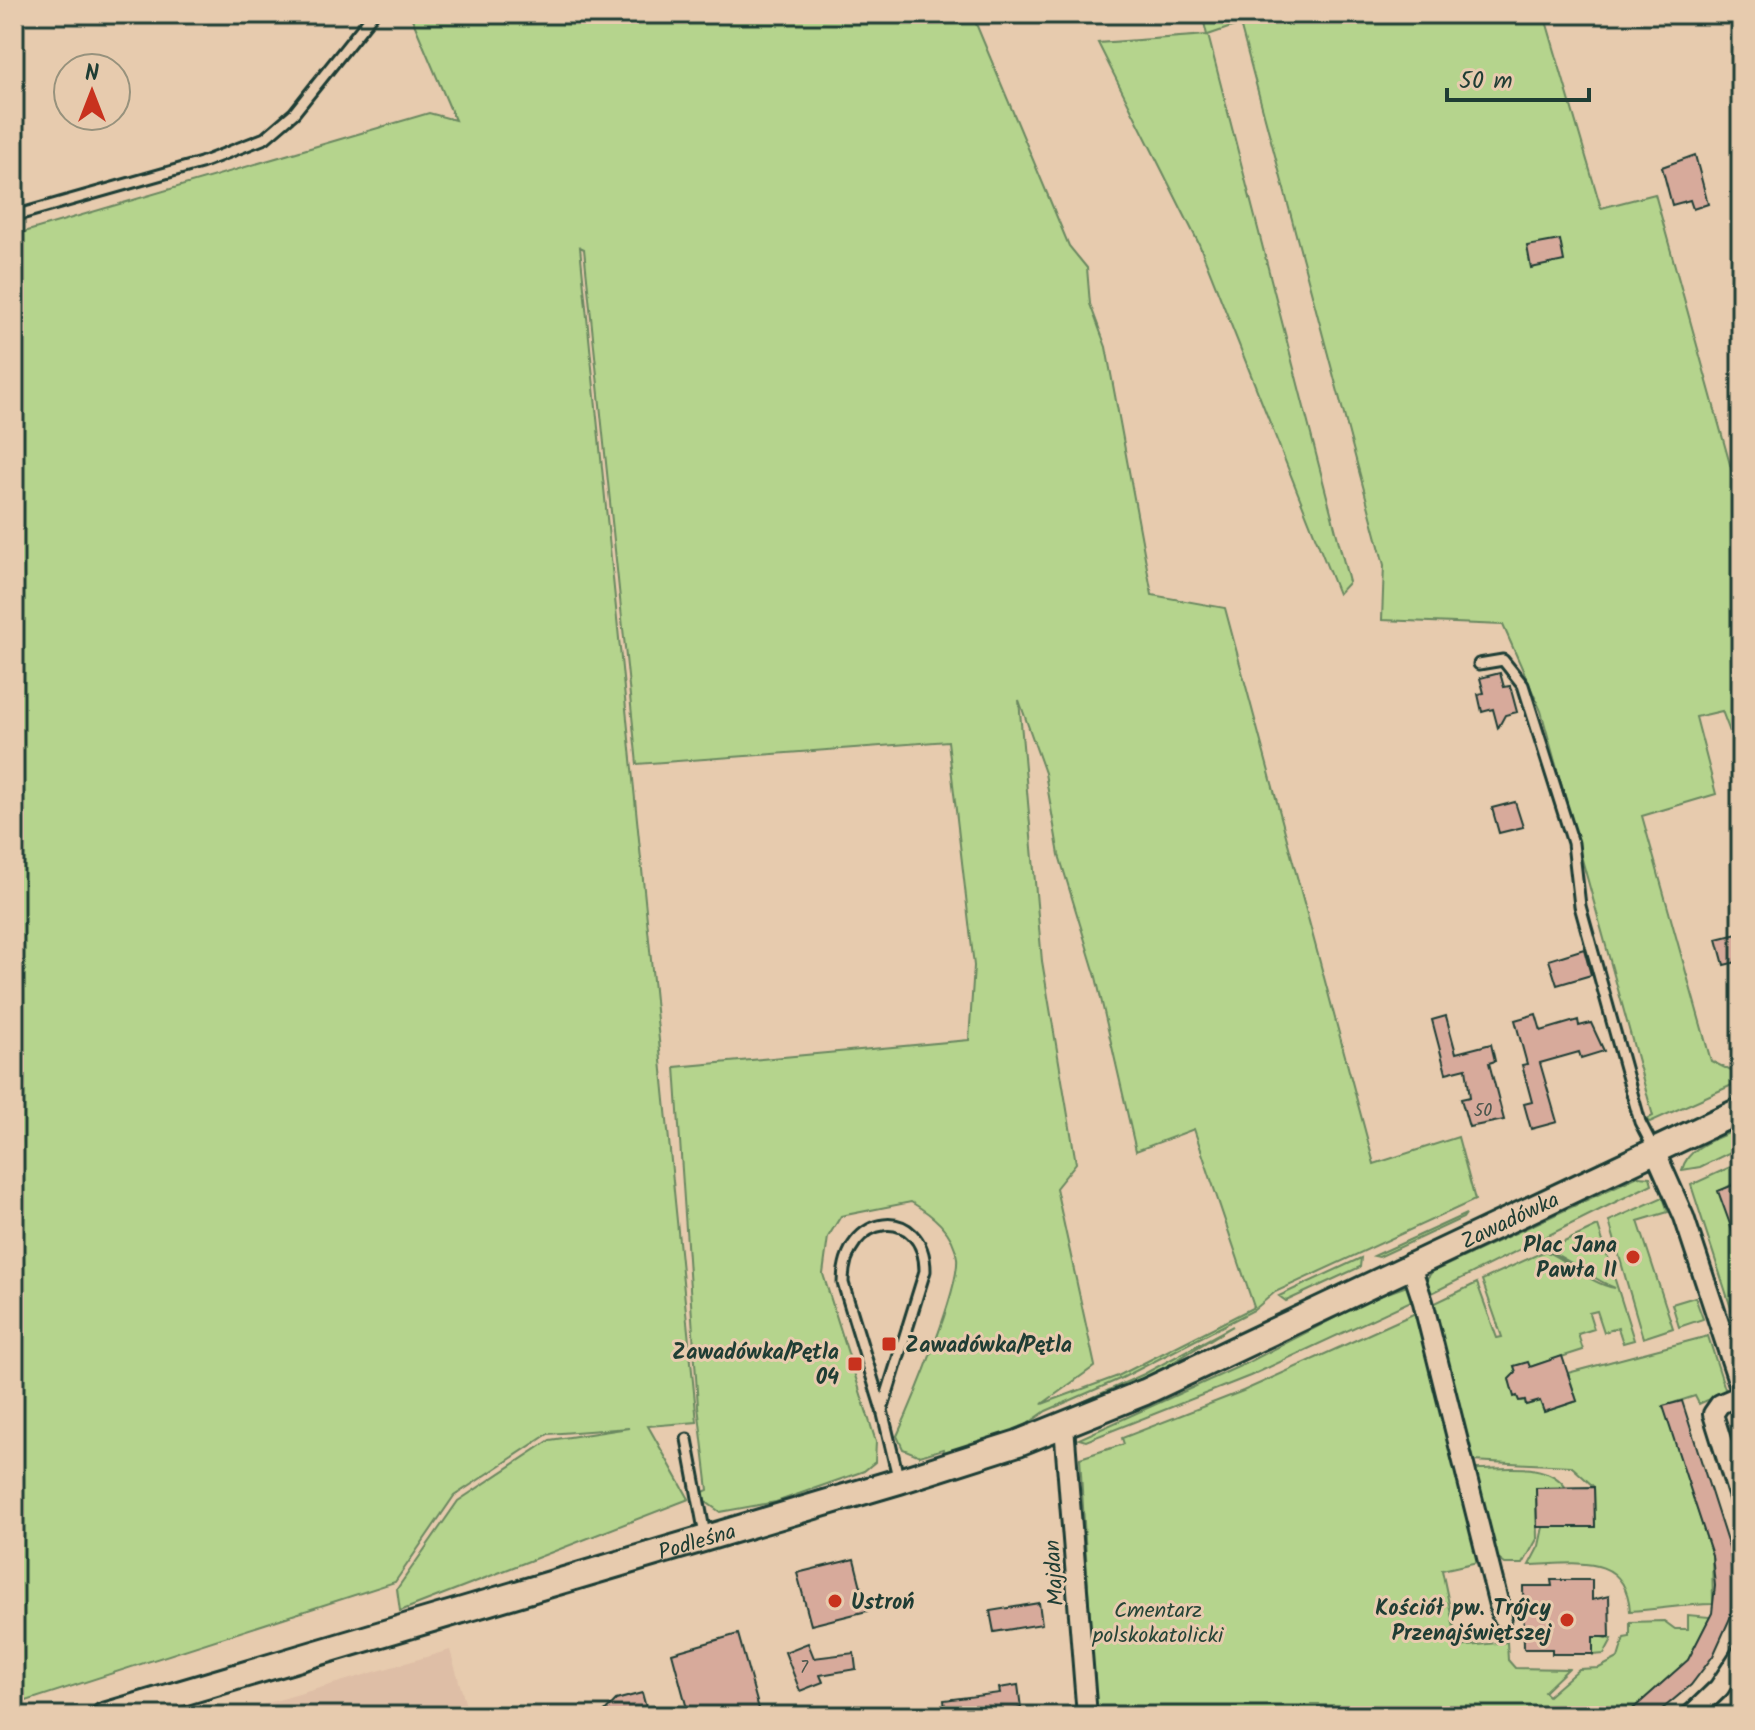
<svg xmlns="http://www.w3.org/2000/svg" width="1755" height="1730" viewBox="0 0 1755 1730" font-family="Kalam,sans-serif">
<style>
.built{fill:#debea6}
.green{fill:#b5d48d;stroke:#6a8860;stroke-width:2;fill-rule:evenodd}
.building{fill:#d7aa9b;stroke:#1f3d34;stroke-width:2}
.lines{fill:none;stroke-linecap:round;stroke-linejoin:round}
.lane-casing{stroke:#1f3d34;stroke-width:15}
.street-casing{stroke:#1f3d34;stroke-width:24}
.secondary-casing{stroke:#1f3d34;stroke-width:30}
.lane{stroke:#e7cbae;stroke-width:9}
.street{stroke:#e7cbae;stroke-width:18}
.secondary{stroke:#e7cbae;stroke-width:24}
.poi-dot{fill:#c8321e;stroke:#e7cbae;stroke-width:3}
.labels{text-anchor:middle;stroke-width:6;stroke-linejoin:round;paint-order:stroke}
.number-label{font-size:18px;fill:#4d584e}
.street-label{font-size:22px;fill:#1f3d34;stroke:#e7cbae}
.poi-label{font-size:22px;font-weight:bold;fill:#1f3d34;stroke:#e7cbae;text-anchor:end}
.park-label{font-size:22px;fill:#264538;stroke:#e7cbae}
</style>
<rect width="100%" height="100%" fill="#e7cbae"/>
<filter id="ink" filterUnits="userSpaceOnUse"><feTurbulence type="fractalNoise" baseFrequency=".0125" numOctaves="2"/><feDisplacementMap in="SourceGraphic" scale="16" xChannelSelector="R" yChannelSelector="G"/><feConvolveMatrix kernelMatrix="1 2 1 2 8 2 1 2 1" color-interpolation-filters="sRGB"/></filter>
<g filter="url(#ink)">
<path class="built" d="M450 1650 469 1716H224Z"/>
<path class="green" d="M410 14H972L1069 246 1087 268 1090 304 1106 347 1152 595 1225 608 1374 1164 1458 1137 1475 1200 1275 1292 1254 1310 1122 1378 1046 1411 1012 1435 945 1454 943 1449 920 1456 903 1449 897 1436C912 1403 960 1288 957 1258 954 1231 931 1214 911 1202L841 1216 828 1237 823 1274 876 1442 875 1462 864 1471 776 1502 720 1512 706 1502 701 1493 708 1490 698 1406 675 1067 969 1040 974 966 948 741 637 764 584 249 580 247 697 1422 648 1426 689 1499 400 1611 397 1589 458 1501 550 1440 629 1428 548 1434 454 1496 395 1582 14 1705V235L429 113 455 120ZM1019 700 1045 773 1059 855 1096 977 1136 1151 1194 1129 1254 1307 1118 1376 1042 1404 1095 1366 1056 1188 1076 1163 1042 961Z
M1202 14H1544L1601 208 1655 194 1741 504V761L1722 711 1696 717 1716 794 1642 816 1711 1061 1731 1071 1741 1066V1081L1650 1122 1645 1120 1653 1116 1541 711 1503 625 1382 620 1384 565 1240 24 1208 35 1349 582 1338 594 1199 244 1098 43 1207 35Z
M1741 1128V1147L1700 1167 1682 1170C1688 1145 1719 1138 1741 1128Z
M1741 1162C1741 1182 1735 1184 1719 1191L1741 1254V1320L1732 1311 1691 1185Z
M1638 1176 1650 1177 1652 1184 1432 1293 1427 1289 1425 1281 1432 1272Z
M1663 1197 1668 1212 1638 1221 1673 1328 1643 1338 1609 1221Z
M1466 1214 1463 1218 1379 1257 1374 1256Z
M1598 1226 1634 1340 1623 1343 1618 1328 1604 1332 1597 1311 1589 1313 1594 1329 1578 1334 1583 1350 1530 1367 1514 1366 1516 1372 1509 1380 1519 1401 1525 1400 1526 1405 1540 1401 1544 1412 1577 1401 1568 1373 1708 1336 1726 1392 1699 1404 1695 1396 1664 1406 1712 1555 1713 1604C1683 1604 1659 1610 1630 1611 1626 1552 1576 1564 1529 1565L1539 1546 1543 1527 1595 1526 1594 1487 1571 1466 1472 1461 1431 1305 1477 1283 1497 1338 1502 1337 1482 1280 1545 1251C1569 1261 1590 1284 1615 1288 1592 1279 1572 1261 1547 1250Z
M1361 1258 1360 1267 1286 1301 1279 1296Z
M1407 1286 1414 1298 1409 1302 1250 1376 1086 1441 1079 1439 1249 1362 1371 1299Z
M1695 1297 1703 1319 1679 1327 1672 1304Z
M1420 1311 1482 1561 1442 1570 1458 1647 1507 1642 1508 1660 1515 1668 1568 1669 1544 1692 1548 1696 1579 1669 1599 1668 1618 1658 1624 1638 1630 1637V1622L1664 1621 1675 1629H1688V1615L1710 1617 1688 1660 1625 1716H1096L1080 1458 1124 1444 1122 1438 1243 1391Z
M1233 1326 1147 1378 1052 1416 1144 1374Z
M1477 1469C1506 1469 1548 1461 1566 1488L1536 1489 1537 1539 1523 1564H1505L1497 1558 1475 1472Z
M1591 1635 1612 1639 1604 1654 1593 1655Z"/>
<path class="building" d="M1695 155 1708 204 1693 209 1690 200 1672 205 1662 167Z
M1560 240 1564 261 1531 268 1527 246Z
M1500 673 1504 687 1510 686 1517 712 1505 715 1498 728 1493 709 1482 712 1478 694 1484 693 1480 678Z
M1515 802 1523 827 1499 833 1492 808Z
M1741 933V961L1724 965 1717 939Z
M1584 949 1591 975 1557 985 1549 960Z
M1536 1014 1541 1031 1578 1020 1579 1026 1591 1023 1604 1051 1581 1058 1579 1052 1540 1063 1557 1122 1531 1129 1524 1104 1532 1102 1522 1065 1527 1064 1515 1020Z
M1446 1016 1456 1053 1491 1044 1495 1061 1489 1063 1504 1120 1469 1127 1461 1099 1470 1097 1466 1068 1446 1073 1432 1020Z
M1736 1184 1741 1199 1739 1249 1718 1191Z
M1562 1356 1577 1401 1544 1412 1540 1401 1526 1405 1525 1400 1519 1401 1517 1396 1514 1397 1509 1379 1516 1372 1514 1366 1528 1362 1530 1367Z
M1682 1401 1730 1551 1734 1587 1731 1616 1713 1656 1691 1685 1654 1716H1625L1688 1660 1712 1613 1715 1586 1712 1555 1663 1406Z
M1594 1487 1595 1527H1537L1536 1488Z
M854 1559 867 1611 811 1625 797 1573Z
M1551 1580H1592V1600L1609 1596 1610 1637H1593V1654H1552V1649H1524L1523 1586H1552Z
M1039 1603 1042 1624 994 1632 990 1611Z
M738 1634 761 1716H689L672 1653Z
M808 1643 814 1658 854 1653 856 1669 820 1675 823 1682 800 1691 785 1652Z
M1018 1685 1021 1708 1012 1710 1013 1716H946L944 1700 1000 1693 999 1688Z
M642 1693 647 1711 639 1713 640 1716H601L616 1700Z"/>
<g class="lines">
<defs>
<path id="lane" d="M14 216 201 163 265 138 294 113 373 14
M1479 664 1503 660 1523 685 1573 843 1580 906 1640 1122 1654 1149
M882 1410 925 1271C925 1204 843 1211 843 1283L882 1410 899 1481
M687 1439 705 1535"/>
<path id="street" d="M1654 1149 1684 1217 1741 1390
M1410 1263 1423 1302 1502 1617
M1741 1395 1720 1404 1713 1414 1741 1504
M1064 1426 1087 1716
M1690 1716 1719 1688 1741 1654"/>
<g id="secondary">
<path id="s1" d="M104 1716 899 1481 1018 1443 1145 1392 1741 1110"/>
</g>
</defs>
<use href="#lane" class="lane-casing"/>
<use href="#street" class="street-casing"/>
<use href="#secondary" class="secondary-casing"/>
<use href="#lane" class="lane"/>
<use href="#street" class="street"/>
<use href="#secondary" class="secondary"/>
</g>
</g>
<g class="poi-dot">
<circle cx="1633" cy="1257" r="8"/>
<rect x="881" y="1336" width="16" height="16" rx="4"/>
<rect x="847" y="1356" width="16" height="16" rx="4"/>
<circle cx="835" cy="1601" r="8"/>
<circle cx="1567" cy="1620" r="8"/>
</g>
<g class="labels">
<g class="number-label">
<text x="1483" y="1116">50</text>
<text x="804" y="1673">7</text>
</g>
<g class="street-label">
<text dy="8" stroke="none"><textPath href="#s1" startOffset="1494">Zawadówka</textPath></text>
<text dy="8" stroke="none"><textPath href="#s1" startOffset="618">Podleśna</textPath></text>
<text transform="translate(1053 1573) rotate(-94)" y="8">Majdan</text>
</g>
<g class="poi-label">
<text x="1617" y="1252">Plac Jana<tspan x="1617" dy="25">Pawła II</tspan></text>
<text x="905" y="1352" text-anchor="start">Zawadówka/Pętla</text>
<text x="839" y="1359">Zawadówka/Pętla<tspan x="839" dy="25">04</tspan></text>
<text x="851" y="1609" text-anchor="start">Ustroń</text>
<text x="1551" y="1615">Kościół pw. Trójcy<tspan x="1551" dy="25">Przenajświętszej</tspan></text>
</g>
<g class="park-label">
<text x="1158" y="1617">Cmentarz<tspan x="1158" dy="25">polskokatolicki</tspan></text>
</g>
</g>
<rect width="1755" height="1730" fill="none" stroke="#e7cbae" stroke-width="48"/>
<rect x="24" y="24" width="1707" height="1682" fill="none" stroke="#1f3d34" stroke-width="3" filter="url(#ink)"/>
<g transform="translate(92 92)"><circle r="38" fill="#e7cbae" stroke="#97927d" stroke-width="2"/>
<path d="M0-6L14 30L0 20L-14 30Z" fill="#c8321e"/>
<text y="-12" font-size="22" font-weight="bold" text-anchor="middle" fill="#1f3d34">N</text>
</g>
<path d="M1447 88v12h142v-12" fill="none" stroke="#1f3d34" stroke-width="4"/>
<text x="1459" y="88" font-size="24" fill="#1f3d34" stroke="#e7cbae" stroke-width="6" paint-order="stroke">50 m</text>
</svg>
